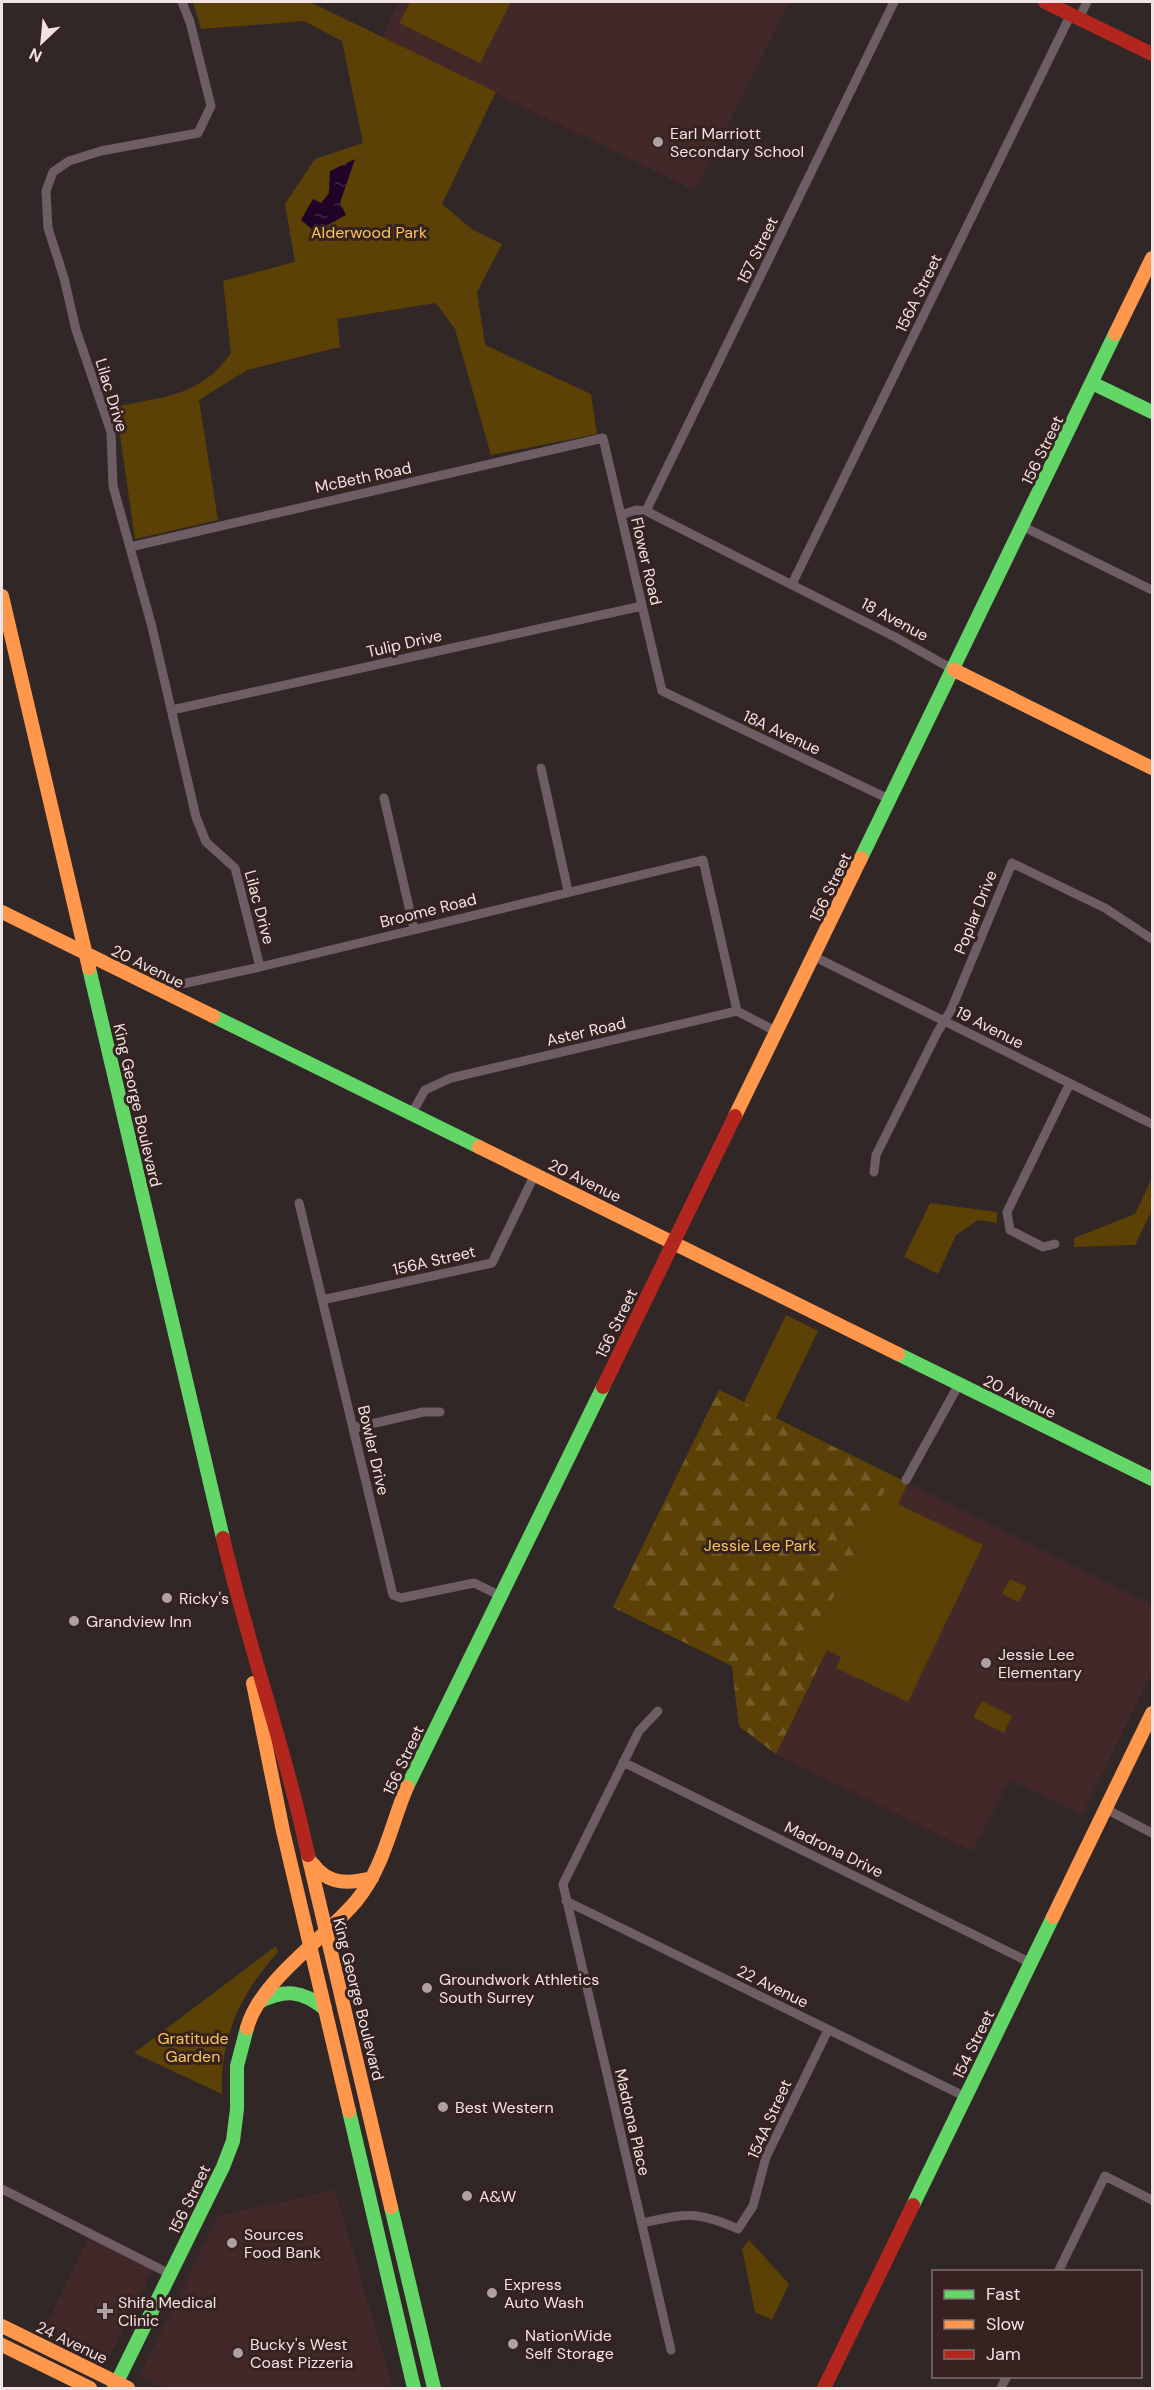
<svg xmlns="http://www.w3.org/2000/svg" width="1154" height="2390" viewBox="0 0 1154 2390" font-family="'DM Sans',sans-serif">
<style>
.built{fill:#422828}
.green{fill:#5b4105}
.forest{fill:url(#forest-firs)}
.water{fill:url(#water-ripples)}
.lines{fill:none;stroke-linecap:round;stroke-linejoin:round}
.street{stroke:#6e5d65;stroke-width:9}
.fast{stroke:#63d668;stroke-width:14}
.slow{stroke:#ff974d;stroke-width:14}
.jam{stroke:#b3261e;stroke-width:14}
.poi-dot{fill:#aea1a1;stroke:#372222;stroke-width:2}
.labels{text-anchor:middle;stroke-width:6;stroke-linejoin:round;paint-order:stroke}
.poi-label{font-size:16px;fill:#f1e3e2;stroke:#372222;text-anchor:start}
.park-label{font-size:16px;fill:#fbc555;stroke:#372222}
.street-label{font-size:16px;fill:#f1e3e2;stroke:#372222}
</style>
<defs>
<pattern id="forest-firs" width="22" height="20" patternUnits="userSpaceOnUse" patternTransform="scale(1.5)"><rect width="22" height="20" fill="#5b4105"/><path d="M5 1l3.5 6h-7zM16 11l3.5 6h-7z" fill="#735c29"/></pattern>
<pattern id="water-ripples" width="26" height="14" patternUnits="userSpaceOnUse" patternTransform="scale(1.5)"><rect width="26" height="14" fill="#1f0428"/><path d="M2 4q2-2 4 0t4 0M15 11q2-2 4 0t4 0" fill="none" stroke="#402847"/></pattern>
</defs>
<rect width="100%" height="100%" fill="#322727"/>
<path class="built" d="M399 2H789L695 191 382 37Z
M908 1483 1152 1605V1672L1082 1815 1009 1780 973 1851 776 1754Z
M335 2190 393 2388H165L139 2376 218 2216Z
M89 2237 153 2268 107 2362 43 2331Z"/>
<path class="green" d="M193 2H310L496 92 442 204 473 230 502 244 477 292 485 345 591 394 597 434 491 455 455 329 436 303 337 319 340 347 247 370 199 400 218 520 135 539 116 407C164 396 200 397 231 353L223 281 295 262 285 204 315 159 363 143 342 41 304 21 201 29Z
M410 2H511L480 63 399 23Z
M1152 1178V1210L1135 1245 1074 1247V1238L1135 1214Z
M930 1203 997 1212V1223L978 1220 956 1235 938 1274 904 1257Z
M786 1315 818 1331 776 1418 908 1483 898 1504 983 1545 908 1702 836 1668 841 1657 827 1650 776 1754 739 1726 732 1666 613 1607 719 1390 744 1402Z
M1010 1579 1027 1587 1019 1602 1002 1594Z
M982 1701 1012 1716 1004 1733 973 1717Z
M276 1946 278 1952C240 1994 220 2037 222 2094L134 2053Z
M749 2240 789 2284 772 2320 755 2312 742 2249Z"/>
<path class="forest" d="M719 1390 892 1476 809 1647 824 1655 776 1754 739 1726 732 1666 613 1607Z"/>
<path class="water" d="M355 159 340 203 346 215 315 232 301 220 313 199 321 203 329 193 330 171Z"/>
<g class="lines">
<path class="street" d="M182 2 190 22 211 106 198 133 101 151 69 161 53 172 46 191 48 228 64 278 76 330 111 432 113 486 152 627 196 817 206 842 235 868 260 967
M1079 18 1087 2
M646 511 894 2
M621 515 636 510 646 511 895 637 954 670
M1024 527 1152 590
M130 547 603 438 662 691 891 800
M792 584 1071 14
M172 710 642 606
M541 768 568 891
M384 798 414 929
M815 957 1152 1124
M159 989 260 967 703 860 737 1011
M412 1113 425 1090 451 1078 737 1011 777 1032
M874 1172 876 1155 937 1033 951 1010 1012 863 1105 908 1152 939
M299 1203 393 1595 401 1598 474 1583 501 1596
M1055 1244 1043 1247 1010 1230 1007 1212 1070 1083
M322 1300 492 1263 535 1174
M354 1428 423 1412H440
M906 1480 959 1384
M658 1711 639 1731 563 1884 671 2350
M623 1762 1031 1963
M1106 1809 1152 1833
M566 1901 966 2097
M2 2189 170 2274
M642 2223C685 2214 695 2210 738 2229L753 2206 766 2157 828 2030
M1058 2272 1105 2176 1152 2200
M1001 2388 1007 2376"/>
<path class="fast" d="M1092 383 1152 412
M861 858 1115 334
M89 968 223 1538
M213 1016 479 1147
M898 1354 1152 1479
M407 1787 603 1387
M259 2002C285 1989 302 1990 325 2009
M349 2111 414 2388
M913 2205 1053 1917
M391 2207 434 2388
M114 2388 223 2167 233 2141 237 2109V2066L247 2028"/>
<path class="slow" d="M1115 334 1152 258
M2 596 89 968
M954 670 1152 768
M2 912 213 1016
M735 1116 861 858
M479 1147 898 1354
M253 1683 283 1831 349 2111
M308 1855 391 2207
M313 1864C328 1885 349 1884 372 1878
M1053 1917 1152 1713
M247 2028C260 1980 326 1938 357 1900 384 1867 391 1824 407 1787
M2 2326 128 2388
M2 2345 90 2388"/>
<path class="jam" d="M1045 2 1152 54
M603 1387 735 1116
M223 1538C248 1645 285 1748 308 1855
M824 2388 913 2205"/>
</g>
<g class="poi-dot">
<circle cx="658" cy="142" r="6"/>
<circle cx="167" cy="1598" r="6"/>
<circle cx="74" cy="1621" r="6"/>
<circle cx="986" cy="1663" r="6"/>
<circle cx="427" cy="1988" r="6"/>
<circle cx="443" cy="2107" r="6"/>
<circle cx="467" cy="2196" r="6"/>
<circle cx="232" cy="2243" r="6"/>
<circle cx="492" cy="2293" r="6"/>
<path d="M102 2302h6v6h6v6h-6v6h-6v-6h-6v-6h6z"/>
<circle cx="513" cy="2344" r="6"/>
<circle cx="238" cy="2353" r="6"/>
</g>
<g class="labels">
<g class="poi-label">
<text x="670" y="139">Earl Marriott<tspan x="670" dy="18">Secondary School</tspan></text>
<text x="179" y="1604">Ricky's</text>
<text x="86" y="1627">Grandview Inn</text>
<text x="998" y="1660">Jessie Lee<tspan x="998" dy="18">Elementary</tspan></text>
<text x="439" y="1985">Groundwork Athletics<tspan x="439" dy="18">South Surrey</tspan></text>
<text x="455" y="2113">Best Western</text>
<text x="479" y="2202">A&amp;W</text>
<text x="244" y="2240">Sources<tspan x="244" dy="18">Food Bank</tspan></text>
<text x="504" y="2290">Express<tspan x="504" dy="18">Auto Wash</tspan></text>
<text x="118" y="2308">Shifa Medical<tspan x="118" dy="18">Clinic</tspan></text>
<text x="525" y="2341">NationWide<tspan x="525" dy="18">Self Storage</tspan></text>
<text x="250" y="2350">Bucky's West<tspan x="250" dy="18">Coast Pizzeria</tspan></text>
</g>
<g class="park-label">
<text x="369" y="238">Alderwood Park</text>
<text x="760" y="1551">Jessie Lee Park</text>
<text x="193" y="2044">Gratitude<tspan x="193" dy="18">Garden</tspan></text>
</g>
<g class="street-label">
<text transform="translate(757 250) rotate(-64)" y="6">157 Street</text>
<text transform="translate(918 293) rotate(-64)" y="6">156A Street</text>
<text transform="translate(112 395) rotate(73)" y="6">Lilac Drive</text>
<text transform="translate(1042 450) rotate(-64)" y="6">156 Street</text>
<text transform="translate(363 477) rotate(-12)" y="6">McBeth Road</text>
<text transform="translate(647 561) rotate(77)" y="6">Flower Road</text>
<text transform="translate(895 619) rotate(28)" y="6">18 Avenue</text>
<text transform="translate(404 643) rotate(-13)" y="6">Tulip Drive</text>
<text transform="translate(782 732) rotate(25)" y="6">18A Avenue</text>
<text transform="translate(830 887) rotate(-64)" y="6">156 Street</text>
<text transform="translate(260 907) rotate(75)" y="6">Lilac Drive</text>
<text transform="translate(428 910) rotate(-14)" y="6">Broome Road</text>
<text transform="translate(975 912) rotate(-68)" y="6">Poplar Drive</text>
<text transform="translate(148 966) rotate(26)" y="6">20 Avenue</text>
<text transform="translate(990 1027) rotate(27)" y="6">19 Avenue</text>
<text transform="translate(586 1031) rotate(-13)" y="6">Aster Road</text>
<text transform="translate(138 1105) rotate(77)" y="6">King George Boulevard</text>
<text transform="translate(585 1180) rotate(26)" y="6">20 Avenue</text>
<text transform="translate(434 1260) rotate(-13)" y="6">156A Street</text>
<text transform="translate(616 1323) rotate(-64)" y="6">156 Street</text>
<text transform="translate(1020 1396) rotate(26)" y="6">20 Avenue</text>
<text transform="translate(374 1450) rotate(77)" y="6">Bowler Drive</text>
<text transform="translate(403 1760) rotate(-65)" y="6">156 Street</text>
<text transform="translate(834 1849) rotate(26)" y="6">Madrona Drive</text>
<text transform="translate(773 1986) rotate(26)" y="6">22 Avenue</text>
<text transform="translate(359 1999) rotate(76)" y="6">King George Boulevard</text>
<text transform="translate(973 2044) rotate(-64)" y="6">154 Street</text>
<text transform="translate(769 2119) rotate(-66)" y="6">154A Street</text>
<text transform="translate(633 2122) rotate(77)" y="6">Madrona Place</text>
<text transform="translate(189 2199) rotate(-64)" y="6">156 Street</text>
<text transform="translate(72 2342) rotate(26)" y="6">24 Avenue</text>
</g>
</g>
<rect width="1154" height="2390" fill="none" stroke="#f1e3e2" stroke-width="6"/>
<rect x="932" y="2270" width="210" height="108" fill="#372222" stroke="#816f6f" stroke-width="1.5"/>
<rect x="944" y="2290" width="30" height="9" fill="#63d668" stroke="#816f6f" stroke-width="1.5"/>
<text x="986" y="2300" font-size="18" fill="#f1e3e2">Fast</text>
<rect x="944" y="2320" width="30" height="9" fill="#ff974d" stroke="#816f6f" stroke-width="1.5"/>
<text x="986" y="2330" font-size="18" fill="#f1e3e2">Slow</text>
<rect x="944" y="2350" width="30" height="9" fill="#b3261e" stroke="#816f6f" stroke-width="1.5"/>
<text x="986" y="2360" font-size="18" fill="#f1e3e2">Jam</text>
<g transform="translate(42 42) rotate(206)" stroke="#372222" stroke-width="4.5" paint-order="stroke">
<path d="M0-4.5L10 22L0 15L-10 22Z" fill="#f1e3e2"/>
<text y="-9" font-size="16" font-weight="bold" text-anchor="middle" fill="#f1e3e2">N</text>
</g>
</svg>
